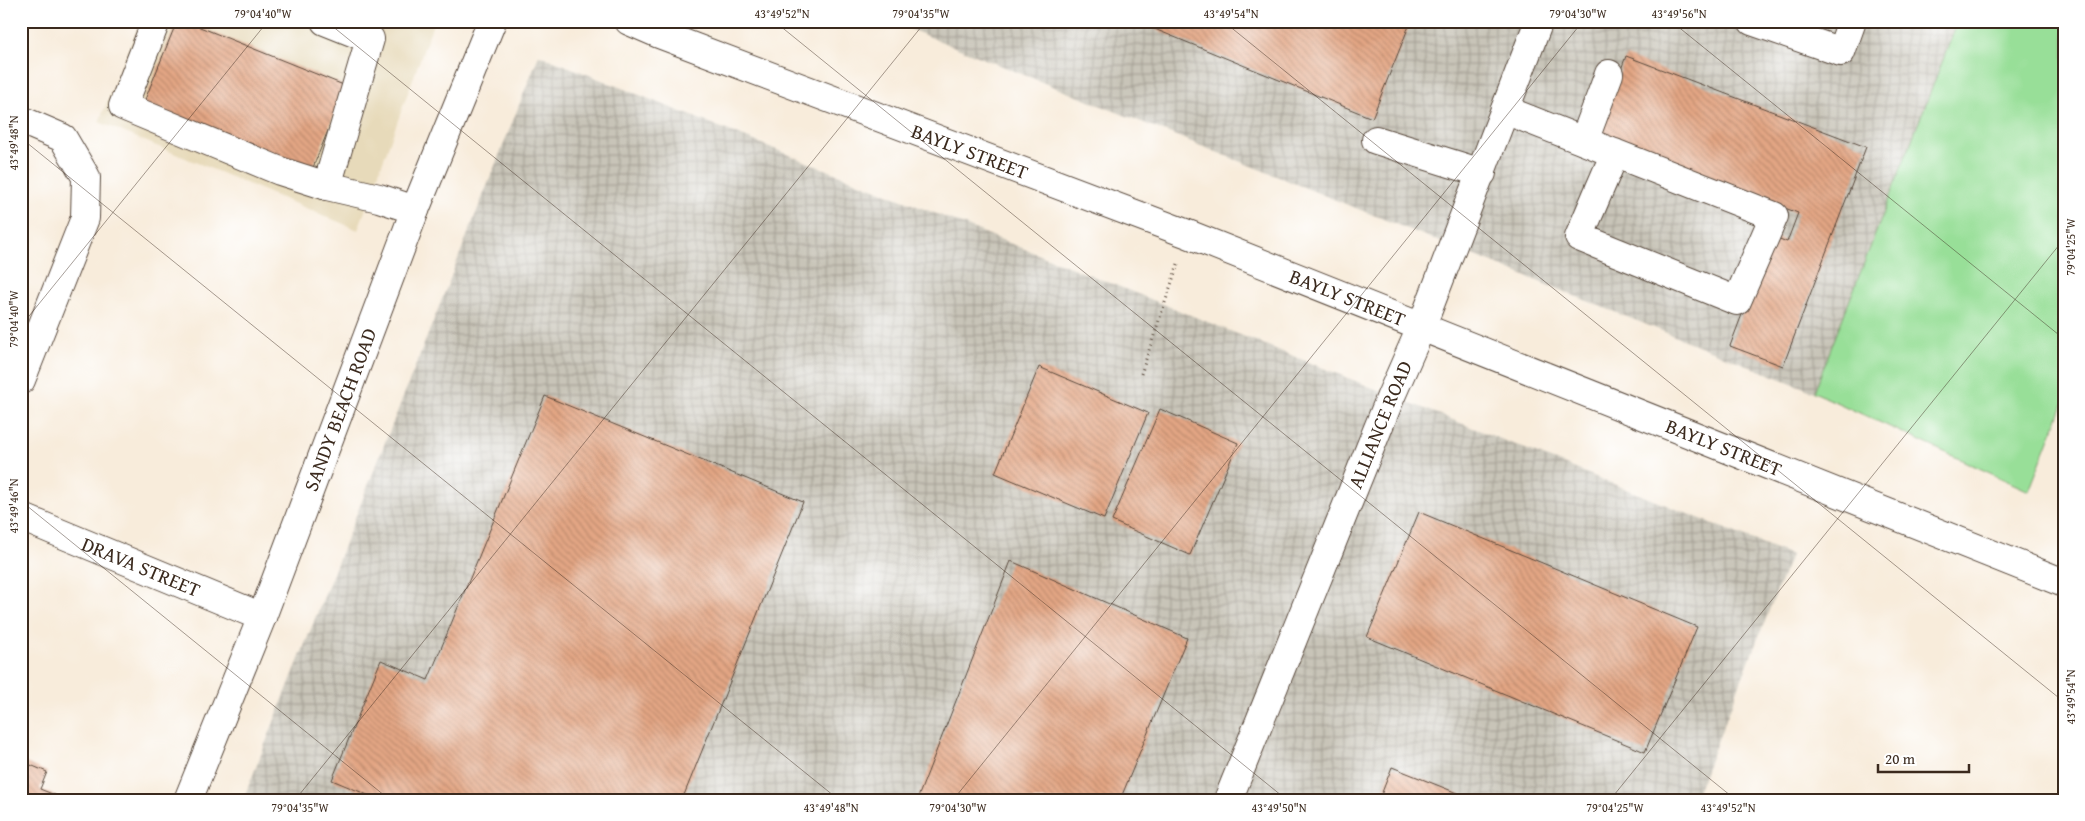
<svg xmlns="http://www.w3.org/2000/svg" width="2085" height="821" viewBox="0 0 2085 821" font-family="'Gentium Book Plus',serif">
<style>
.built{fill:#e7daba}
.industrial{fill:url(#industrial-grid)}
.green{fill:#98df98;stroke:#6a845b}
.building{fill:url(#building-back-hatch)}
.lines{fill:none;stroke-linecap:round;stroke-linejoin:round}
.minor-casing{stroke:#57473a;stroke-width:30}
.major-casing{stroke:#57473a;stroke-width:30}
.path{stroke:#57473a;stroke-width:3;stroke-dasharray:1 4;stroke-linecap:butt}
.minor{stroke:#fff;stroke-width:28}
.major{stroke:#fff;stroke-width:28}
.ticks{fill:none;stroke:#3b2a1e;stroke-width:1;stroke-opacity:0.45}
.labels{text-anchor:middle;stroke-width:4.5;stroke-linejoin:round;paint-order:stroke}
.street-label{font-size:20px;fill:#3b2a1e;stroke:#fff}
.neatline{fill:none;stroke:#3b2a1e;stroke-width:2}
.ticks-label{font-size:12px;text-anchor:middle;fill:#3b2a1e}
</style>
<defs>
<pattern id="industrial-grid" width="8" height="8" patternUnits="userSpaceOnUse" patternTransform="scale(1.25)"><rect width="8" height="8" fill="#c8c4b8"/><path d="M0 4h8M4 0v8" fill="none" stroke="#a49f95"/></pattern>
<pattern id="building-back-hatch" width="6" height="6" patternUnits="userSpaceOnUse" patternTransform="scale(1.25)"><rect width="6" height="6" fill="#e3a684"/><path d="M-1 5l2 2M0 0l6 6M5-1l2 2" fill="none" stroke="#b9876b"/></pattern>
</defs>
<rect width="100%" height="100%" fill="#fff"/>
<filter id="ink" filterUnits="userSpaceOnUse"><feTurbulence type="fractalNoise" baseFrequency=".02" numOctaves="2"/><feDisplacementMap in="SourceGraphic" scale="10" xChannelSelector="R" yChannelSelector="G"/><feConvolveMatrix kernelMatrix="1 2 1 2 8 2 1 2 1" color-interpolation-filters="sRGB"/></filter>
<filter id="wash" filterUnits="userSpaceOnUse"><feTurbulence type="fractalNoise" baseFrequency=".0096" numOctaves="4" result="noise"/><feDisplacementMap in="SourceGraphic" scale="20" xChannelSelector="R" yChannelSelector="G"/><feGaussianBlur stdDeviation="1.12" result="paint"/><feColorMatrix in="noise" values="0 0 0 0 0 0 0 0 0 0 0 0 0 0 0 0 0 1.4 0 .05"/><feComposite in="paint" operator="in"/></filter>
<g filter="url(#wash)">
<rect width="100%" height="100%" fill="#f8ecdb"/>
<path class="built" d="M140 21H434L358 230 99 122Z"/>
<path class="industrial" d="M890 21H1958L1814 392Z
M539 55 1791 555 1694 800H243Z"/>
<path class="green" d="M1958 21H2064V402L2029 491 1814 392Z"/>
<g id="blocks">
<path class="building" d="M177 21H185L346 86 310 175 142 107Z
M1135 21H1411L1372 118Z
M1626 56 1866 147 1783 366 1730 346 1772 236 1787 242 1798 213 1596 136Z
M1039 367 1148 413 1104 519 995 473Z
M545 396 803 502 682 800H380L332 780 381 660 428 680Z
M1160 409 1238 443 1190 555 1112 521Z
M1419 512 1697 627 1645 752 1367 637Z
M1011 561 1187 638 1120 800H917Z
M21 761 47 772 40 789 57 796 56 800H21Z
M1392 767 1462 795 1460 800H1379Z"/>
</g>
</g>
<g filter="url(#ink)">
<use href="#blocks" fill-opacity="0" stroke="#57473a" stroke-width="1"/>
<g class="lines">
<defs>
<g id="minor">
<path d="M156 21 123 106 280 171 327 186 379 198 415 210"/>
<path d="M325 21 370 39 327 186"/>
<path d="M1752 21 1841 52 1852 21"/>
<path d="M1505 110 1774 216 1737 301 1579 237 1615 153"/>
<path d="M21 120 63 138 86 177 85 218 21 380"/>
<path d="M1376 140 1482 173"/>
<path d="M1584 141 1609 74"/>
<path id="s1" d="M21 517 262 617"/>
<path id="s2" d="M188 800 262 617 415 210 492 21"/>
<path id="s3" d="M1228 800 1391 396 1421 328 1539 21"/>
</g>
<g id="major">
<path id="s4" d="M629 21 659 34 1188 234 2064 583"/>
</g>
</defs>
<use href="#minor" class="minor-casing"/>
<use href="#major" class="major-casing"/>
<path class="path" d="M1141 374 1179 261"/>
<use href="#minor" class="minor"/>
<use href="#major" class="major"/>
</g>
</g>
<path class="ticks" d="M326 21 1287 800M774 21 1736 800M1223 21 2064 702M1671 21 2064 339M21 138 839 800M21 326 268 21M21 501 390 800M295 800 926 21M953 800 1583 21M1610 800 2064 239"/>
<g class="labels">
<g class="street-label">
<text dy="7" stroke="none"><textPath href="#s4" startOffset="365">BAYLY STREET</textPath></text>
<text dy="7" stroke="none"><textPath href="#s4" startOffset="770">BAYLY STREET</textPath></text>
<text dy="7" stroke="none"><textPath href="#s2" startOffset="419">SANDY BEACH ROAD</textPath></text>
<text dy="7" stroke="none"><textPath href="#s3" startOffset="405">ALLIANCE ROAD</textPath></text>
<text dy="7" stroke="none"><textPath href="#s4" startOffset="1175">BAYLY STREET</textPath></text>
<text dy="7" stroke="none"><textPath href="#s1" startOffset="130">DRAVA STREET</textPath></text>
</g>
</g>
<rect width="2085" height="821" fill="none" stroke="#fff" stroke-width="55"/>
<path d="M1878 764v8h91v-8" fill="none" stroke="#3b2a1e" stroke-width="2.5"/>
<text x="1885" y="764" font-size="15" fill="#3b2a1e" stroke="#ffffff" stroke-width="4" paint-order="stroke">20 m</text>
<rect x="28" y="28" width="2030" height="766" class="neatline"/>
<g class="ticks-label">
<text x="263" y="18">79°04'40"W</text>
<text x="782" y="18">43°49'52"N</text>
<text x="921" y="18">79°04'35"W</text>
<text x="1231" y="18">43°49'54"N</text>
<text x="1578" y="18">79°04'30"W</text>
<text x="1679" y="18">43°49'56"N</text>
<text transform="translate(14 143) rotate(-90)" y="4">43°49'48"N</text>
<text transform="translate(2071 247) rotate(-90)" y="4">79°04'25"W</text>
<text transform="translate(14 319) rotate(-90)" y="4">79°04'40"W</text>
<text transform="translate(14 506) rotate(-90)" y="4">43°49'46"N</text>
<text transform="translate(2071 697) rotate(-90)" y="4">43°49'54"N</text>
<text x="300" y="812">79°04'35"W</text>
<text x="831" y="812">43°49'48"N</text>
<text x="958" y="812">79°04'30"W</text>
<text x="1279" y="812">43°49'50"N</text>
<text x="1615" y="812">79°04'25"W</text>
<text x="1728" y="812">43°49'52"N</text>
</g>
</svg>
